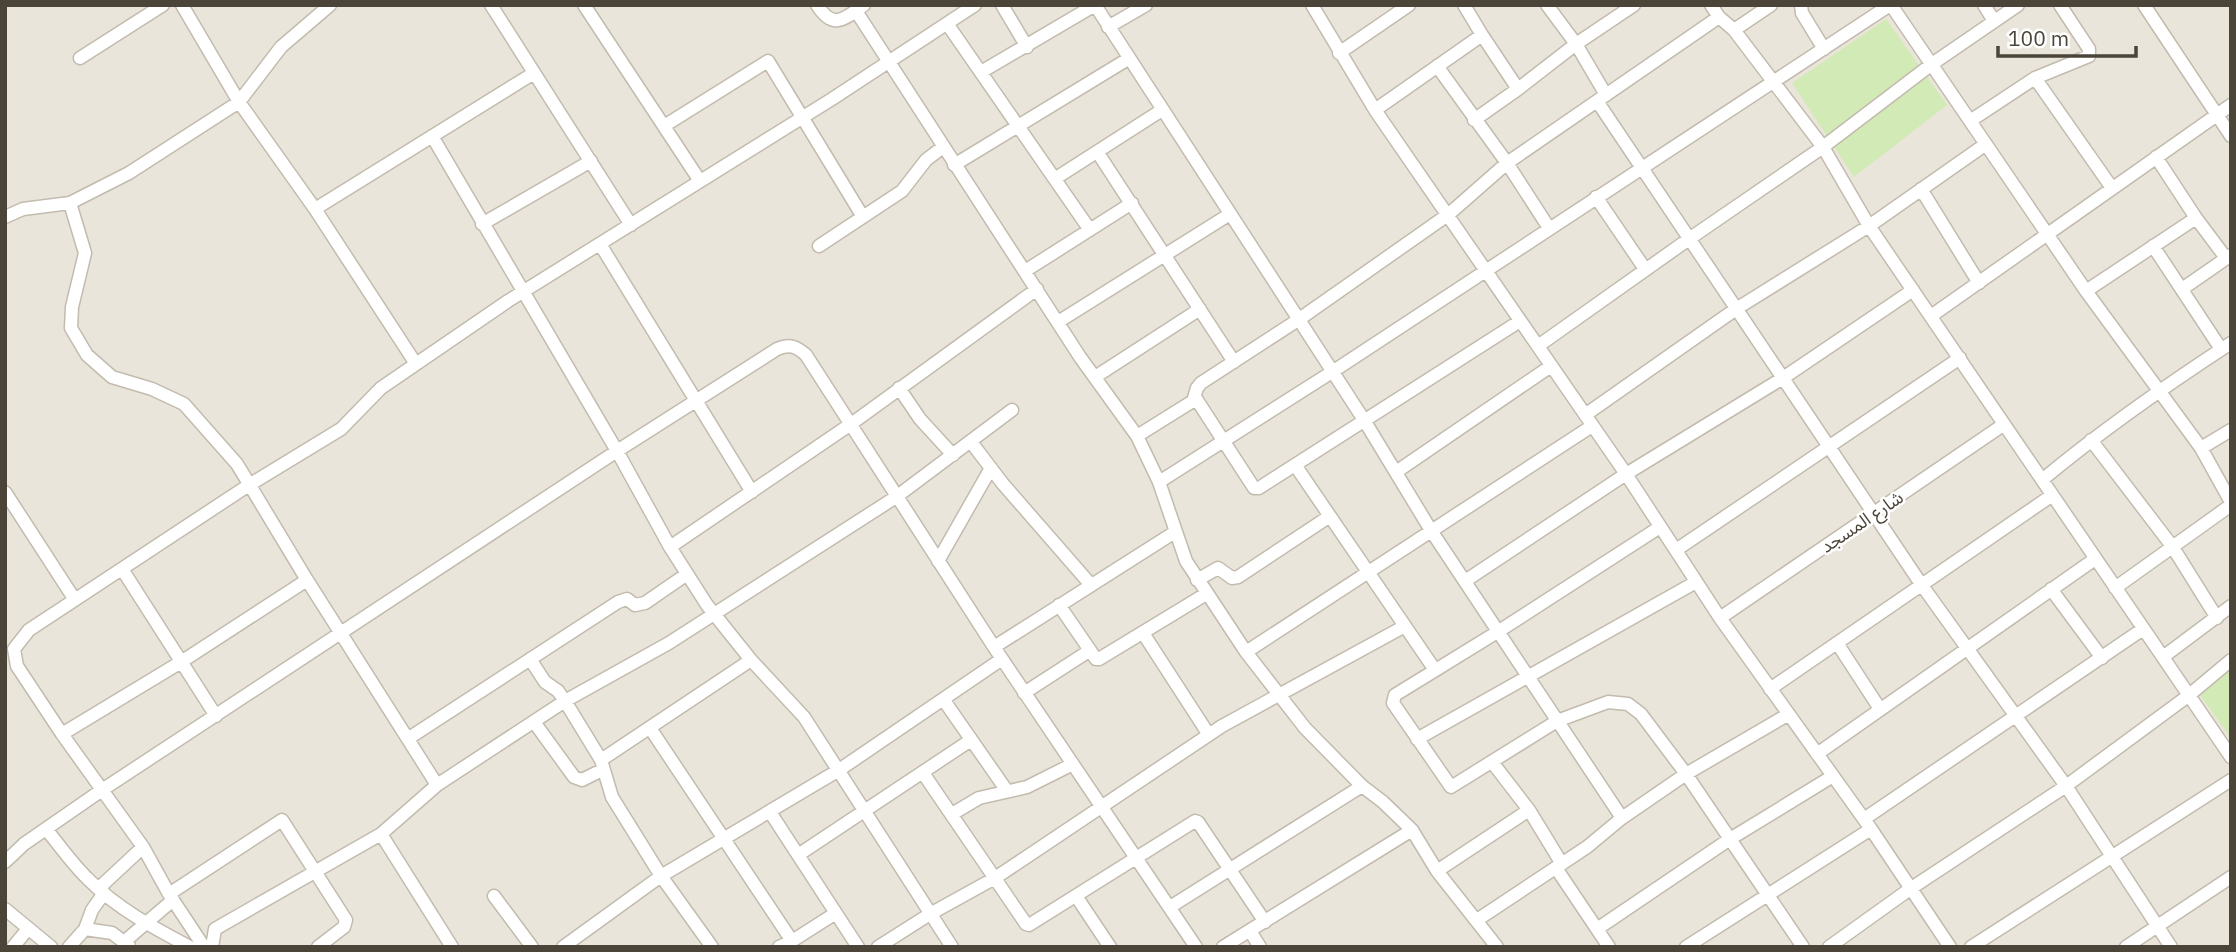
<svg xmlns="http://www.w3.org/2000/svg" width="2236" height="952" viewBox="0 0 2236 952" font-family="'IBM Plex Sans','Noto Sans Arabic',sans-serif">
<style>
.residential{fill:#eae5da}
.green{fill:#d2eab5}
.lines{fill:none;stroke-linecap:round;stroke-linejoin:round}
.minor-casing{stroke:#c2bbae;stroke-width:15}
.minor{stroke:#fff;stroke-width:12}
.labels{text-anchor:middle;stroke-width:5;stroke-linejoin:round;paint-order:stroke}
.street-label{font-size:18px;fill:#4b4439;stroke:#fff}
</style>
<rect width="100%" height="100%" fill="#f6f3ec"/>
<path class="residential" d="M5 5H2231V947H5Z"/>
<path class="green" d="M1886 19 1947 105 1854 177 1792 83Z
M2231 665V738L2197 691Z"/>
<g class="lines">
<defs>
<path id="minor" d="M182 5 239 102 315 209 416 364
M491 5 631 225
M584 5 700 181
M817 5C833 30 843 20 864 5
M1002 5 1027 47
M1095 5 1364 420 1432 532 1622 818
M1312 5 1375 110 1626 474 1720 618 1871 829 1950 947
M1464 5 1482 35 1518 89 1576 44 1634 5
M1547 5 1576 44 1606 95
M1711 5 1719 17 1734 30 1823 147 1869 226 2231 757
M1801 5 1802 13 1824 49
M1891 5 2086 291 2201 448 2231 502
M1984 5 1994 21
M2144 5 2231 136
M856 11 1080 357 1137 436 1159 482 1186 561 1246 652 1305 728 1362 786 1383 802 1412 830 1437 871 1497 947
M948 25 1090 230
M1108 27 1146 5
M1734 30 1771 5
M1339 53 1409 5
M80 58 163 5
M1437 66 1507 163 1549 228
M981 72 1095 5
M2035 78 2112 188
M1597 101 1921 584 2066 786 2171 947
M1375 110 1482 35
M1474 120 1518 89
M1970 121 2035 78 2089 56V49L2060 5
M664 126 768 61 863 217
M432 136 617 451 670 547 707 605 751 660 804 717 952 947
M1098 153 1234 362
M2156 157 2196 218 2226 258
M954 165 1128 59
M1056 178 1162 110
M1921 189 1979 283
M1596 197 1645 269
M70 203 85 253 72 307 71 328 87 355 112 377 152 389 184 404 237 464 307 580 437 785
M315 209 534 73
M5 217 23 209 70 203 129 173 239 102 281 47 330 5
M482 224 591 161
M600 244 752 492
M819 246 902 191 926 160 943 147
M2153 246 2221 349
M1025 271 1132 203
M2182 289 2231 255
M2086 291 2196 218
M1931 316 2231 105
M1058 322 1230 214
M1538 346 1689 239 1823 147 1932 64 2018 5
M1095 377 1200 309
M899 388 920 419 953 455
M1195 397 1254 488H1259L1520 321
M1585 415 1736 309 1869 226 1986 144
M1137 436 1193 401 1197 388 1201 383 1298 320 1449 214 1507 163 1719 17
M2091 440 2172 546 2217 618
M971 442 1003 484 1091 585
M2201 448 2231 430
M1295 465 1435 670
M1396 472 1551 366
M2042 480C2102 430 2165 386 2231 343
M1159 482 1332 372 1890 5
M5 492 75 600
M1660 527 1499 631 1395 695 1393 703 1451 787 1557 721 1608 702 1628 704 1641 714 1686 774 1803 947
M670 547 851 424 1037 289
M1676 550 1960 358
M938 561 991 468
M122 569 216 716
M1197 580 1218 568 1232 578 1238 577 1330 516
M1465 581 1626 474 1783 378 1913 290
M2115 588 2231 505
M2051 589 2102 658
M1059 605 1096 659H1099L1206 594
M1720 618 2003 425
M1143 633 1209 735
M1837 643 1880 709
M994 647 1175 532
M1246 652 1592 426
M2163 657 2231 606
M530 659 545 682 558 691 565 701 601 760 612 797 661 876 712 947
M1770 689 2051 496
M1024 693 1089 651
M943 699 1007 791
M534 722 574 777 582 780 602 770
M650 728 792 941
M62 734 181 662 307 580
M409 738 618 602 627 599 635 605 645 603 687 574
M1417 739 1696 582
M1817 754 2095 559
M601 760 751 660
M1492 762 1529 810 1562 864
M923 773 1026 924 1029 925 1195 821 1198 822 1265 922
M770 812 858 947
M952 814 979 798 1027 787 1073 764
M1864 819 2143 629
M46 829C60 846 73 865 89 880 118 909 154 928 190 947
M381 834 452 947
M798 855 971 740
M5 862 24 844 102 790 617 451 777 349C790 344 796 346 806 355L994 647 1196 947
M1556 868 1609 947
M1437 871 1529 810
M99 888 143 847
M169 894 282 820 346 920 344 927 318 947
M494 896 532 947
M1076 896 1110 947
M1170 907 1362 786
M5 909 51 947
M1477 920 1587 847 1622 818 1686 774 1789 714
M85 929 112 933 129 946
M1597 929 1730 839 1833 776
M1250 931 1260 947
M125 941 173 900
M13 947 27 930
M69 947 85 929 92 910 104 893
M204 947 169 894 143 847 62 734 17 666 14 649 29 630 249 485 341 429 381 388 508 301 832 99 975 5
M212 947 215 929 381 834 437 785 565 701 669 643 896 497 1012 410
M563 947 661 876 839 770 1002 659
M779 947 792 941 836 913
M878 947 930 914 995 878 1222 726 1405 626
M1223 947 1412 830
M1686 947 1871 829
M1829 947 1910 889 2066 786 2188 696 2231 660
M1971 947 2231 780
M2126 947 2231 877"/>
</defs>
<use href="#minor" class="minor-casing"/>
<use href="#minor" class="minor"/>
</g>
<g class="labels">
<g class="street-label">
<text transform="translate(1862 522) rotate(-34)" y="6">شارع المسجد</text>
</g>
</g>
<rect width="2236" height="952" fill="none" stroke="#4b4439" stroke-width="14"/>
<path d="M1998 46v10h138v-10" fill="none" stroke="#4b4439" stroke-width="3.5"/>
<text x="2008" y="46" font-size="21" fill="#4b4439" stroke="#ffffff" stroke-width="5" paint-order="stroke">100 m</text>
</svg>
